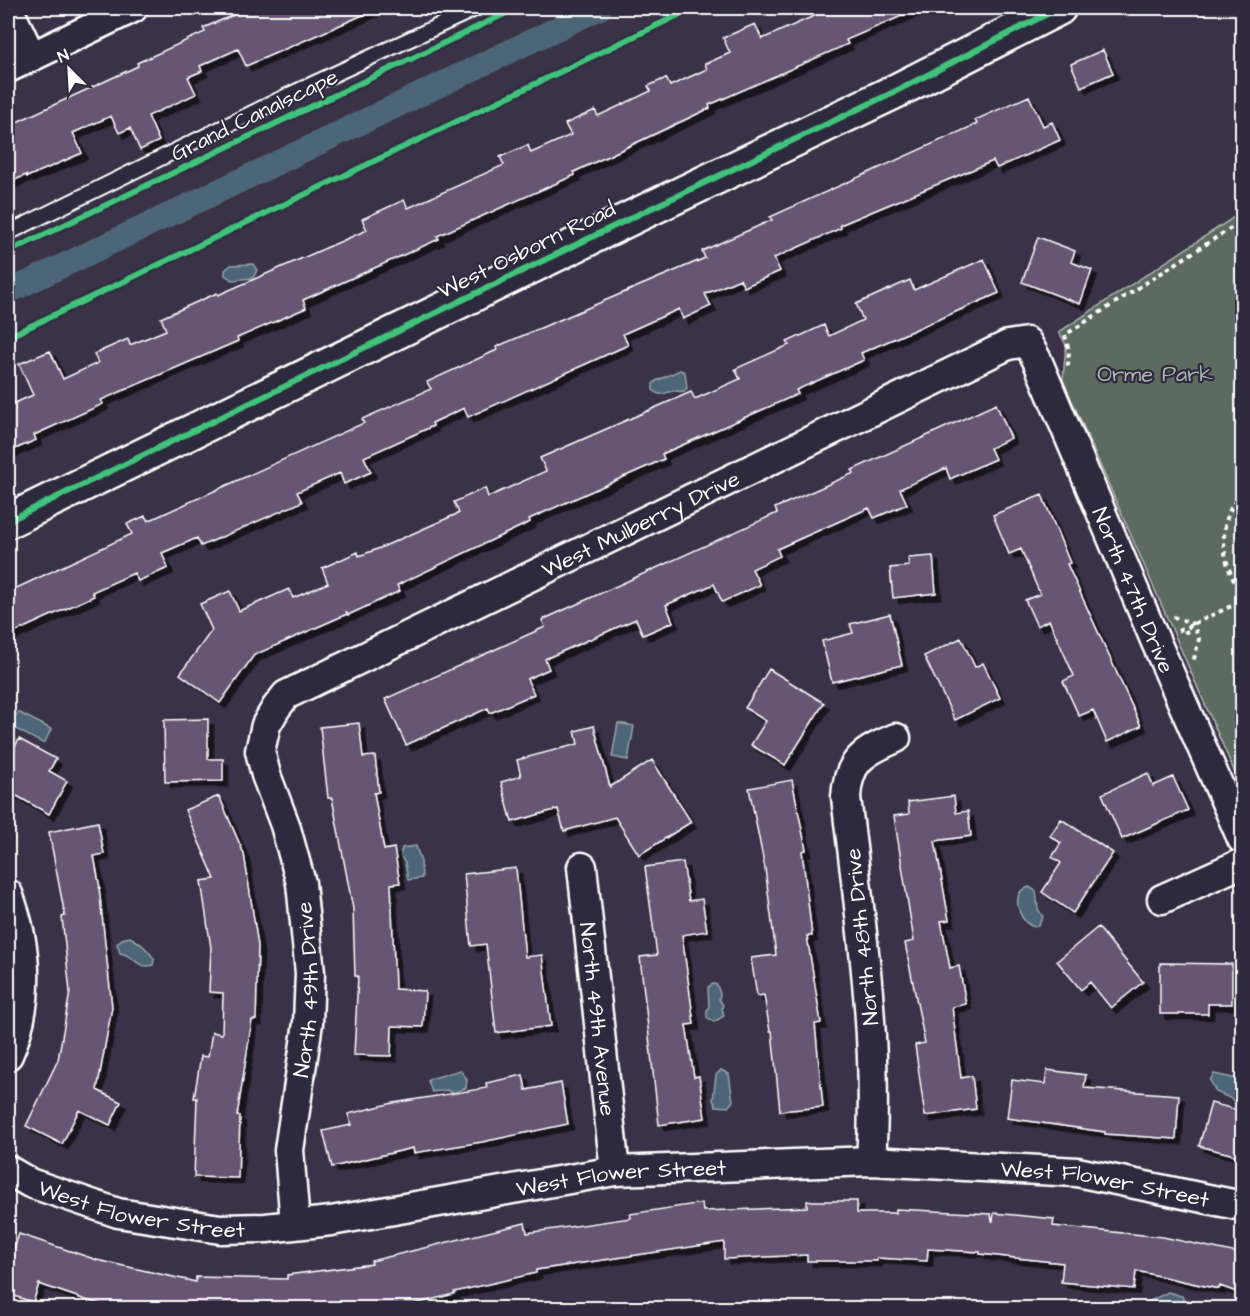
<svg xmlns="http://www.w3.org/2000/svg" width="1250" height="1316" viewBox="0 0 1250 1316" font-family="'Architects Daughter',sans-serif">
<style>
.green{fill:#5b6a61;stroke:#adb4b0;stroke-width:1.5}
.water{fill:#4d6677;stroke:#94a3ad;stroke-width:1.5}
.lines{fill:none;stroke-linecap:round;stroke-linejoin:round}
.canal{stroke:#4d6677;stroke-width:24}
.building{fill:#665773;stroke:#fff;stroke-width:1.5;filter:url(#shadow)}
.lane-casing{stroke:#fff;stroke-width:18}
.street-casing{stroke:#fff;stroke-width:33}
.secondary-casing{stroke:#fff;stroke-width:38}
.path{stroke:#fff;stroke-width:4;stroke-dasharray:4.5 4.5;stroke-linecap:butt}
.lane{stroke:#2f2a3d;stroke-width:14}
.street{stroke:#2f2a3d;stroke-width:28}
.secondary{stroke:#2f2a3d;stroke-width:33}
.cycleway-casing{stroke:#2f2a3d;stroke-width:10}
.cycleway{stroke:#40c37c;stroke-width:6}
.labels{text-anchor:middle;stroke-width:4.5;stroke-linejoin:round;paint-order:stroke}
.street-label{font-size:22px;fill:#fff;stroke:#2f2a3d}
.park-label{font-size:22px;fill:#adb4b0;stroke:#2f2a3d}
</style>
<defs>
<filter id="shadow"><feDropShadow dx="5.5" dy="5.5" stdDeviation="0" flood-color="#0009"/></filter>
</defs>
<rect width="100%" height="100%" fill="#3a3348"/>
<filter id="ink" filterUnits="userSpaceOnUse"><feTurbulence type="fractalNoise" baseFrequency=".0167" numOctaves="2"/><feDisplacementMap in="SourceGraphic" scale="12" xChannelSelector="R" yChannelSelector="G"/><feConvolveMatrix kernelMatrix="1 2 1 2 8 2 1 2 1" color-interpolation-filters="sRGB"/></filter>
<g filter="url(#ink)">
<path class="green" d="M1242 212V789L1063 380 1066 345 1059 332Z"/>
<path class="water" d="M253 264 257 270 253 278 232 280 225 275V270L231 265Z
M680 370 685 372 687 388 684 391C681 392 678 391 674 391 665 391 662 399 653 390V384L656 381Z
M18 712 51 729 45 742 42 743 12 727 11 725Z
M618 723 634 726 628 760 612 757Z
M416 846 421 862 422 878 408 880 405 863 400 856 402 848Z
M1029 887 1036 891 1038 909 1043 917 1039 924 1035 927C1021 924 1013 903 1021 891 1023 889 1027 888 1029 887Z
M130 937C141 943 148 949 154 959L153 965C136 970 137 956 120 953L117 944 122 939Z
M713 984 717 985 720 994 719 999 723 1005 722 1008 724 1016 714 1022 707 1017V1010L709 1008 708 987Z
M460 1070 467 1079 466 1088 452 1093 447 1090 432 1092 428 1081 430 1079Z
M721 1070 729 1074 733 1101 728 1107 716 1106 713 1100 716 1075Z
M1214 1074 1237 1079 1242 1087 1241 1097 1236 1101 1216 1092 1210 1080Z
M1168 1292 1182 1296 1184 1301V1308H1148L1150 1301Z"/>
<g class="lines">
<path class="canal" d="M8 292 600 8"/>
</g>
<path class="building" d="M250 8H379L246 66 238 49 200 66 202 71 188 77 196 94 148 116 159 141 140 150 130 128 119 133 111 116 73 133 82 153 27 177 26 175 8 183V126L138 66 137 63 205 32 203 28Z
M832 8H920L846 40 848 44 709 105 710 108 574 172 575 175 437 236 439 239 303 300 306 308 237 338 238 341 101 400 103 404 34 435 36 440 8 452V406L33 395 19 364 50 351 63 379 98 363 94 354 128 339 130 345 166 330 161 318 217 293 218 295 367 230 362 219 404 200 408 208 504 165 500 157 528 145 531 153 571 135 565 124 595 110 598 116 651 91 648 86 666 78 670 86 707 69 705 64 730 53 723 38 755 24 762 39Z
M1103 50 1113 73 1081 87 1071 64Z
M1029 96 1043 126 1052 122 1060 140 997 168 993 161 840 225 841 228 774 258 780 271 744 287 740 279 705 294 711 306 683 319 679 309 623 334 628 345 468 417 464 408 432 423 433 426 364 457 371 472 344 484 340 473 297 492 302 502 201 546 197 538 162 553 168 568 138 581 134 573 92 592 94 596 8 635V592L132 534 127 524 145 516 148 521 364 423 362 419 431 389 427 382 497 350 496 347 705 258 702 251 772 220 770 217 977 124 975 120Z
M1038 237 1075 251 1071 262 1092 270 1080 304 1022 282Z
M984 259 999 293 861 353 864 360 796 390 798 394 662 454 664 459 529 519 530 522 397 585 400 591 348 615 346 611 347 614 254 655 220 703 180 674 212 630 200 604 230 591 239 611 289 589 293 598 328 583 322 568 358 552 359 556 380 548 459 513 454 502 485 488 488 497 546 471 540 458 691 392 695 399 740 379 735 369 789 345 787 342 824 325 829 336 863 320 856 304 910 280 914 290Z
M996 404 1011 438 990 448 995 459 950 479 946 468 900 489 907 504 874 518 869 508 777 549 780 556 752 569 760 585 722 602 714 584 666 605 673 622 643 635 636 619 545 659 549 669 527 679 534 694 490 713 488 708 406 745 385 699 545 627 542 620 777 513 775 508 854 473 852 470Z
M1042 495 1070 563 1067 564 1141 726 1107 742 1093 710 1079 716 1063 681 1074 676 1049 620 1037 626 1025 600 1040 594 1021 549 1009 554 993 515Z
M933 556 936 593 893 598 890 568 909 566 908 558Z
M890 614 902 665 832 682 822 641 853 633 850 624Z
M961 638 975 667 983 663 1000 698 955 720 924 656Z
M769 669 824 703 785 765 751 745 766 721 745 708Z
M208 719V759H223V781L165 782 164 720Z
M359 723 363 757 375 756 379 792 374 793 384 850 394 848 400 883 391 884 395 989 425 991 423 1027 392 1026 391 1056 354 1055 358 976H355L353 909 332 798H328L320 727Z
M594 726 610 787 652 760 691 822 639 855 615 817 564 831 558 809 512 822 501 782 521 776 517 760 578 744 575 731Z
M19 739 56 759 49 771 67 781 49 814 8 791V760Z
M1148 773 1153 786 1173 777 1188 810 1122 839 1102 794Z
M792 780 806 850 802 851 812 936H807L821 1023 815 1024 823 1107 780 1111 772 1031H770L764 995 757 996 751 958 776 955 765 868 749 788Z
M219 796 244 854 258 946 256 1020H252L237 1116H240L238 1178 194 1177 197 1098H194L201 1056 208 1057 212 1032 222 1034 223 993 209 992 211 948 201 881 215 879 185 810Z
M954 796 956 813 968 811 971 836 935 841 949 920 941 921 950 968 959 966 966 1004 952 1007 961 1078 972 1076 976 1109 925 1116 915 1045 925 1043 905 943 914 941 894 816 909 814 908 802Z
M1061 819 1113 853 1073 913 1042 892 1061 863 1052 857 1061 843 1050 836Z
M98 822 104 854 94 856 100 888H99L112 1007 97 1090 121 1102 110 1125 79 1110 62 1144 26 1126 58 1060 70 992 62 917 65 916 49 832Z
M683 862 689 901 702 899 707 931 682 935 694 1024 686 1025 694 1077 699 1076 705 1118 659 1125 640 957 657 955 645 867Z
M516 868 525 957 542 955 551 1026 496 1033 486 944 471 946 464 874Z
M1098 927 1143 982 1111 1008 1090 982 1081 990 1057 961Z
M1160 963 1232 964V1004H1208V1014H1160Z
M1047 1070 1086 1075 1084 1088 1179 1095 1176 1139 1105 1134V1132L1007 1118 1012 1080 1045 1084Z
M523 1075 526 1090 561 1083 568 1124 482 1142 414 1153 413 1148 332 1167 323 1131 351 1125 348 1114 393 1103 487 1088 486 1083Z
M1211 1103 1242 1111V1157L1199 1146Z
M807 1201H857V1213H896V1209L991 1214 992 1221H993L994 1213 1054 1219 1053 1226 1163 1237 1242 1254V1294L1220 1286 1219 1289 1136 1271 1134 1289 1061 1282 1063 1263 980 1254V1252L928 1249 927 1261 877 1258V1261H807V1255L724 1259V1242L536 1270V1273L454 1292V1294L398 1308H119L92 1302 39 1284 33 1302 8 1294V1268L19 1234 97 1260 196 1282V1277L287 1279V1275L372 1264 371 1261 525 1223 527 1233 631 1218 630 1214 702 1203 703 1211 807 1207Z"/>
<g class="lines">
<defs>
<path id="lane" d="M8 233 289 95 477 8"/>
<g id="street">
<path d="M8 8 31 56"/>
<path d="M8 68 133 8"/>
<path id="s1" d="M582 867 615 1171"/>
<path d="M8 894C28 946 31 1004 8 1055"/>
<path d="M1162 899 1242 863"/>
<path d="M871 1161C879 1039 860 918 846 797 848 760 865 751 896 738"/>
<path id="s2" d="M8 1170 30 1183 118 1213 220 1229 266 1228 331 1221 615 1171 871 1161 1077 1172 1242 1206"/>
<path id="s3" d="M295 1224 289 1150 308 1023 310 973 301 883 285 825 266 775 260 751 266 725 276 708 286 695 1008 345 1027 342 1037 360 1155 640 1242 839"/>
</g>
<path id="secondary" d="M8 521 635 216 896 91 1059 8"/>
</defs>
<use href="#lane" class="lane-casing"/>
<use href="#street" class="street-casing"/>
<use href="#secondary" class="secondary-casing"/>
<path class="path" d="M1068 366 1069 351 1065 335 1242 221
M1242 493C1215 520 1221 565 1242 594
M1173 617 1193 624 1199 639 1193 663
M1178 631 1184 628 1186 632 1191 630 1189 626 1242 601"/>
<use href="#lane" class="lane"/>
<use href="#street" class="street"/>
<use href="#secondary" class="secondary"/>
<defs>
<path id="cycleway" d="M8 252 517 8
M8 337 693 8
M8 521 635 216 896 91 1059 8"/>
</defs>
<use href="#cycleway" class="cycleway-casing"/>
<use href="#cycleway" class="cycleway"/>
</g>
</g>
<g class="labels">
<g class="street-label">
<text transform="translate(254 114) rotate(-26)" y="8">Grand Canalscape</text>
<text transform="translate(526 249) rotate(-26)" y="8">West Osborn Road</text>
<text dy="8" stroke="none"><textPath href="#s3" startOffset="938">West Mulberry Drive</textPath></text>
<text dy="8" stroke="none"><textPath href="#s3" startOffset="1636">North 47th Drive</textPath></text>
<text transform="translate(861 937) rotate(-96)" y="8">North 48th Drive</text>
<text dy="8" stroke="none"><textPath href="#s3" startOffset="236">North 49th Drive</textPath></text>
<text dy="8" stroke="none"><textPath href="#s1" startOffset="153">North 49th Avenue</textPath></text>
<text dy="8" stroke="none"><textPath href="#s2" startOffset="627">West Flower Street</textPath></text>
<text dy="8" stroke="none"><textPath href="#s2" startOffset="1113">West Flower Street</textPath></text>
<text dy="8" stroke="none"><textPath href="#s2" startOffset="141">West Flower Street</textPath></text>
</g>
<g class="park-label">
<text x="1155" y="381">Orme Park</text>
</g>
</g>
<rect width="1250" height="1316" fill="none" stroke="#2f2a3d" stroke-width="30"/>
<rect x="15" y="15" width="1220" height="1286" fill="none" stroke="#fff" stroke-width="2" filter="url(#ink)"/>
<g transform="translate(69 69) rotate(336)" stroke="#2f2a3d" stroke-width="4.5" paint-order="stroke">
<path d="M0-4.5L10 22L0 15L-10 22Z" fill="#ffffff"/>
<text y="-9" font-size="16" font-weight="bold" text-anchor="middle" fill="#ffffff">N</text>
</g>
</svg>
